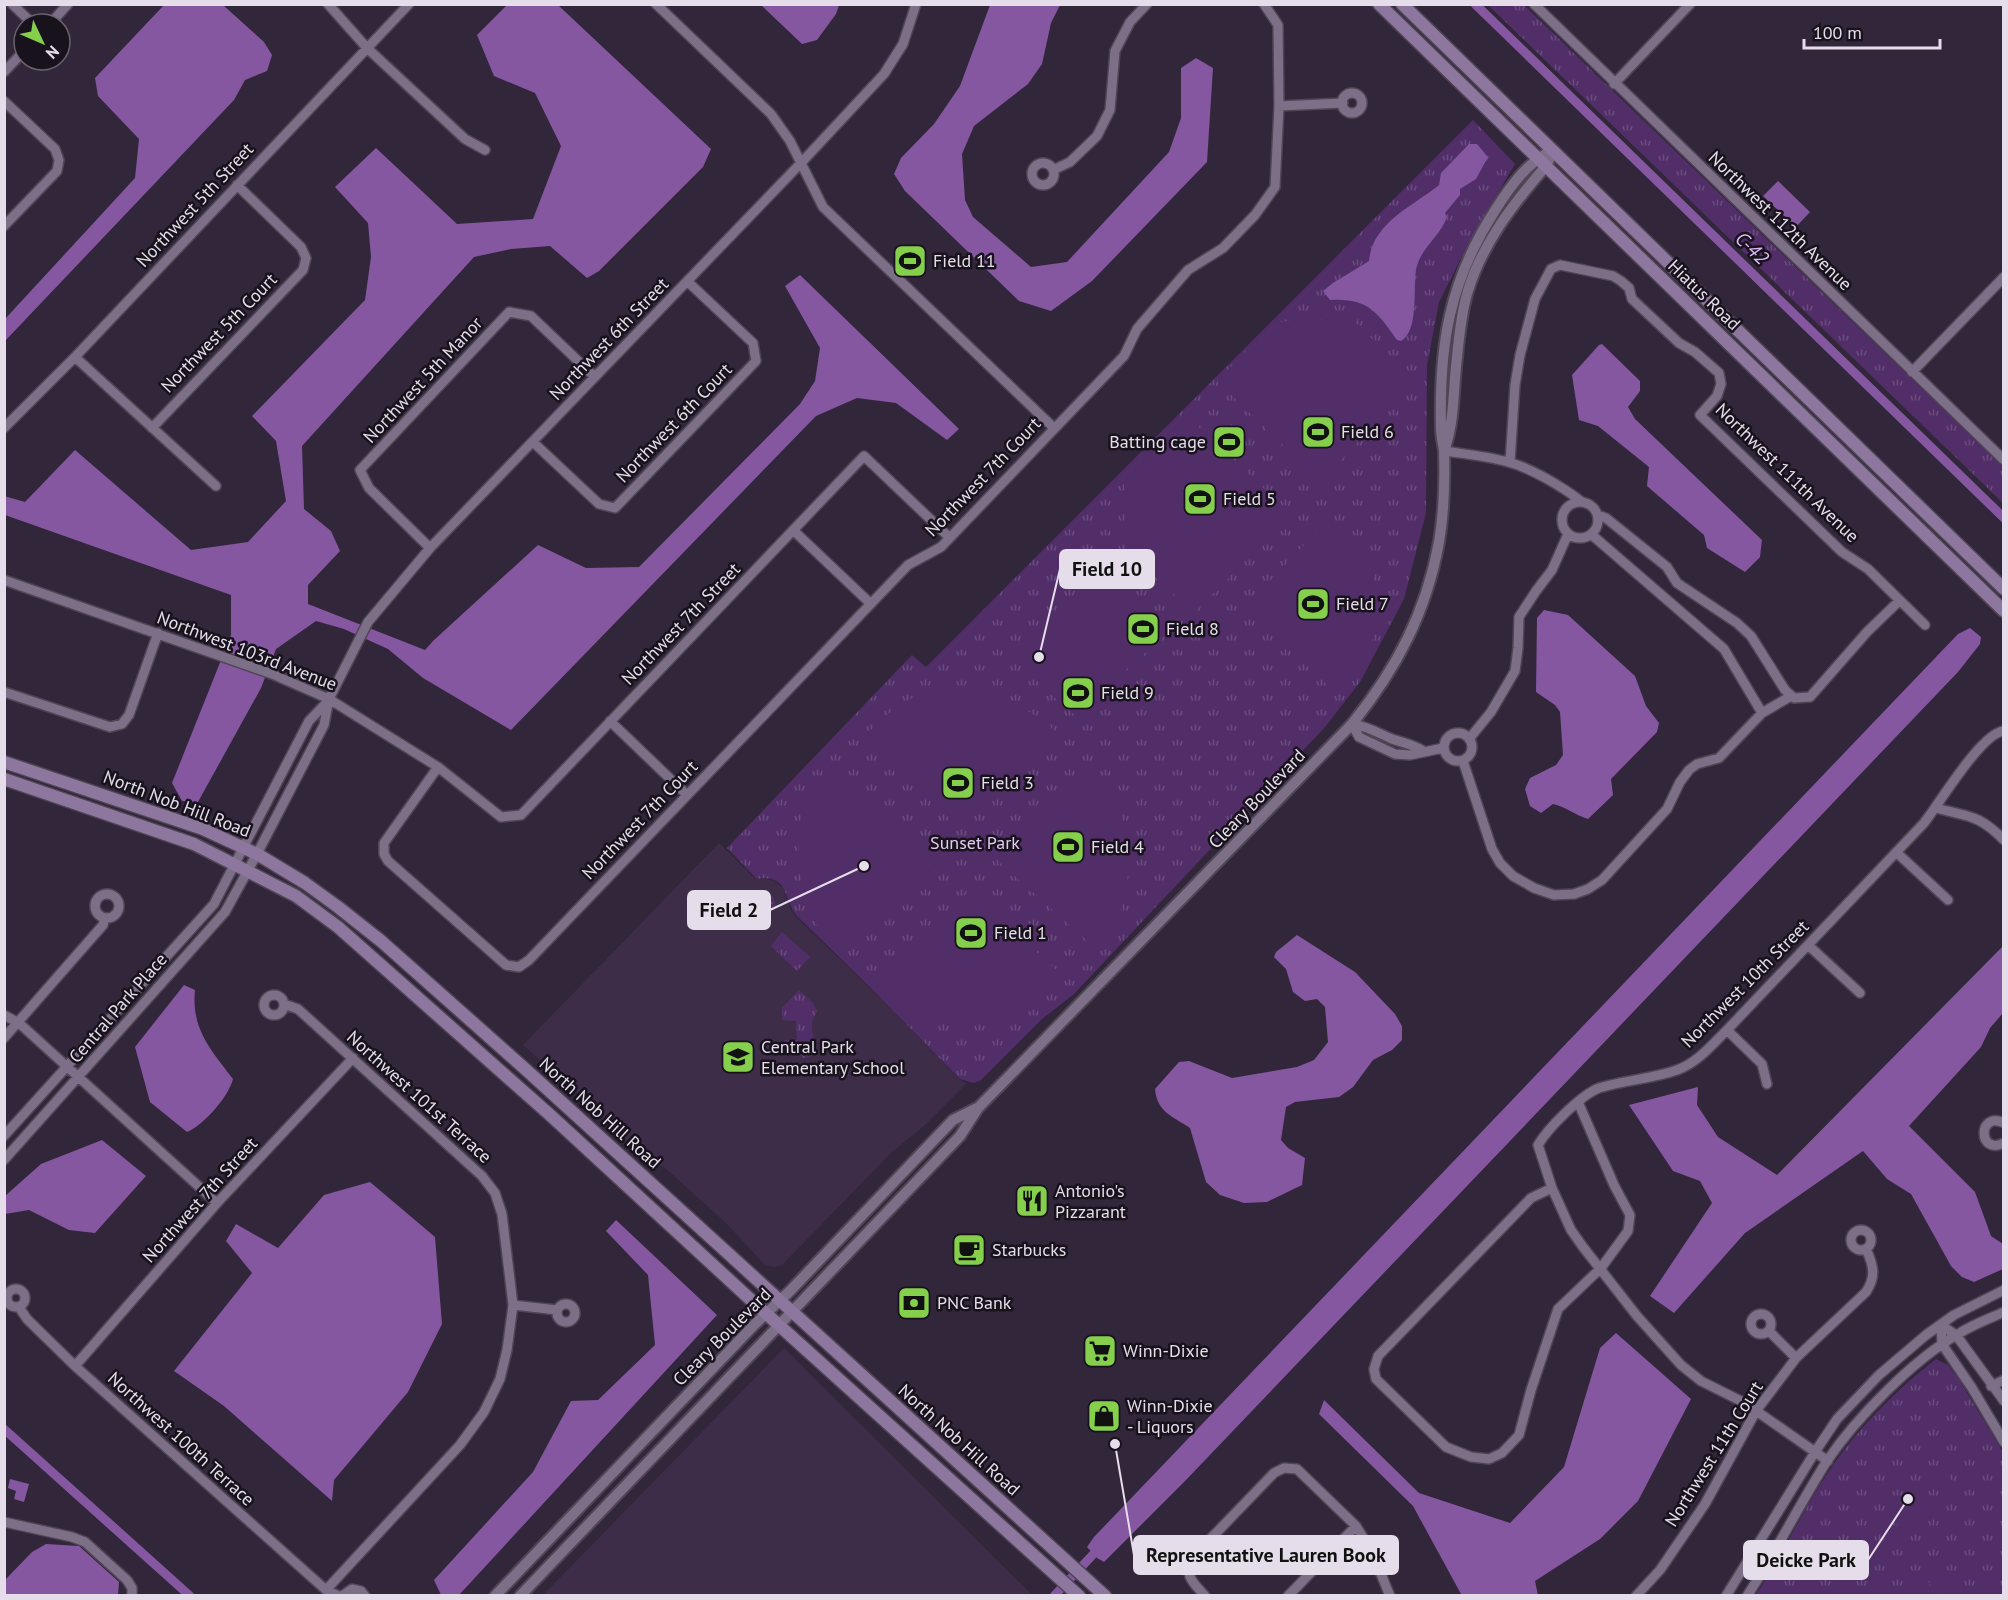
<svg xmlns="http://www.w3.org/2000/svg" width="2008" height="1600" viewBox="0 0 2008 1600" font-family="'PT Sans',sans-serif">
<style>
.built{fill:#3d2d48}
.grass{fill:url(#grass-dots)}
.park{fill:url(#park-tufts)}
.garden{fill:#522e68}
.water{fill:#8557a1}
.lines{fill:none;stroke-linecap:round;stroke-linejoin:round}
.canal{stroke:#8557a1;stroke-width:9}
.minor-casing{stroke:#4f4555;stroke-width:12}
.tertiary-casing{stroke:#4f4555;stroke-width:14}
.secondary-casing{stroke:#4f4555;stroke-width:15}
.minor{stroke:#7d6f87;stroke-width:9}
.tertiary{stroke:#7d6f87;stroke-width:10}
.secondary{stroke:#8e779e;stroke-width:12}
.labels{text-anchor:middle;stroke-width:5;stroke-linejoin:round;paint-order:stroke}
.street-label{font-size:18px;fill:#e5ddea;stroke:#17121b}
.poi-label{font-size:18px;fill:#e5ddea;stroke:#17121b;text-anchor:start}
.park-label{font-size:18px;fill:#e2cbf3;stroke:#17121b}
.water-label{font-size:20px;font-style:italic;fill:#dcb8f4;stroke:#17121b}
.leader{fill:none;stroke:#e5ddea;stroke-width:2}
.callout-dot{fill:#e5ddea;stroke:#17121b;stroke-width:2}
.callout{fill:#e5ddea;stroke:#e5ddea;stroke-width:2}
.callout-label{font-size:20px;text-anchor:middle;font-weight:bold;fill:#111}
</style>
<defs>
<pattern id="grass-dots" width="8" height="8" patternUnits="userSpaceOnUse" patternTransform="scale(1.5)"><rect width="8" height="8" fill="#522e68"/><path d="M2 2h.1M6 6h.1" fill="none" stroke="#6b4c7e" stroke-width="1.8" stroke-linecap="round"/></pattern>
<pattern id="park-tufts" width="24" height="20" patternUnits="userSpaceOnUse" patternTransform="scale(1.5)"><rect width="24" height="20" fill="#522e68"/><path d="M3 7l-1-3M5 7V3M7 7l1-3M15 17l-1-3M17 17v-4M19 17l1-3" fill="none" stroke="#6b4c7e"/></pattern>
</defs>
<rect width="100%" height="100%" fill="#32263b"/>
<path class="built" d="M719 843 756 879H765L774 881 783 888 790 909 796 917 891 1008 960 1080 967 1083 924 1126 891 1153 782 1265 774 1267 765 1265 727 1224 664 1167 651 1163 603 1120 580 1095 523 1045Z
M784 1348 1032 1595H543Z"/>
<path class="grass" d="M755 903a10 10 0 1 1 20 0a10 10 0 1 1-20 0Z"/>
<path class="park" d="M1488 5H1524L2003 467V503Z
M1473 120 1515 164 1469 242 1439 302 1427 365 1426 513 1404 599 1360 682 1325 727 1074 994 1042 1019 981 1080 974 1083 960 1079 874 991 797 916C783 899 789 874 757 879L727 848 912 655 926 667Z
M782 932 810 957 797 971 771 946Z
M799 990 813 1003 817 1011C815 1016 812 1019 812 1025 811 1037 821 1046 812 1056L803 1058 797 1052 784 1053V1040H797L796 1021 782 1020V1008Z
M1936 1359 1948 1365 1958 1378 2003 1452V1595L1755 1596C1783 1555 1803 1509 1831 1468 1860 1426 1896 1390 1936 1359Z"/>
<path class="garden" d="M1351 318 1414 381 1321 482 1217 381 1275 322Z
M1187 416 1291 514 1194 613 1126 550 1124 484Z
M1327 521C1339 533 1353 544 1363 558 1379 581 1385 617 1371 642 1361 659 1344 673 1330 687L1245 607Z
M1102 571H1110L1140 597 1167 625V634L1105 688 1083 715 1076 716 1047 691 1018 661V653Z
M948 692C966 693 988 692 1005 698 1022 705 1039 719 1054 730L960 828 864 738C877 722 899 702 920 695 928 693 939 693 948 692Z
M834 764 935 859 844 954C802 925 793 866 802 819 803 812 804 802 807 796 812 785 826 774 834 764Z
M1088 767C1101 781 1113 795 1120 813 1133 841 1131 901 1112 926 1106 933 1099 940 1093 946L997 860Z
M969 891 1063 976C1034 1015 978 1036 930 1020 910 1014 891 999 876 985Z
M1946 1475 1964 1491 1952 1504 1934 1487Z
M1910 1488 1934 1511 1924 1522 1900 1499Z
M1896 1503 1920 1525 1910 1537 1886 1514Z
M1939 1571 1960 1590 1955 1595H1941L1928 1583Z"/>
<path class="water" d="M165 4 223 5 264 42 272 55 267 71 245 80 234 100 5 341V319L135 178 139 139 98 96 95 78Z
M507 5H558L711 149 703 167 599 271 587 278 550 246 511 249 474 257 302 446 304 509 331 531 340 551 308 585V604L425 650 433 641 538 545 586 568 639 567 800 404 815 381 820 348 785 286 800 275 959 429 947 440 896 403 857 398 816 416 511 730 423 678 388 649 344 629 316 621 276 649 261 688 198 802 182 801 172 783 231 635V595L5 515 4 496 25 502 75 450 191 550 248 542 286 501 276 441 252 416 365 300 371 257 368 223 335 187 376 148 457 224 533 219 561 146 535 93 494 76 477 35Z
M761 5H839L836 14 817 40 802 44Z
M990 5H1060L1051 23 1042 64 1028 84 974 126 962 154 965 200 973 217 1031 267 1067 262 1169 152 1181 118V68L1196 58 1213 68 1207 162 1092 281 1051 311 1019 301 905 191 894 174 901 158 934 124 960 86Z
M1469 144H1477L1488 157 1476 179 1460 189V195L1445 213 1447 217C1440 237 1420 248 1416 270 1413 288 1419 331 1401 341L1397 340C1377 312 1368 298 1330 300L1323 291 1333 283 1369 261C1372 223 1413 206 1439 185L1441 173Z
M1778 181 1810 212 1796 227 1763 196Z
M1602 344 1640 381V391L1628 407 1635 419 1762 540 1760 557 1745 572 1707 548 1704 535 1647 486 1649 467 1598 426 1579 420 1572 375 1599 345Z
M1544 610 1568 615 1635 676 1646 706 1659 723 1657 732 1611 779 1613 795 1588 819C1575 815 1566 807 1553 804L1541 813 1530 806 1525 789 1530 778 1556 765 1563 755 1560 712 1555 705 1536 692 1537 618Z
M1970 628 1981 637 1980 644 1958 672 1186 1480 1104 1562 1097 1558 1087 1547 1094 1537 1958 634Z
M1297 935 1355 972 1395 1014 1402 1026V1040L1392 1050 1373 1060 1353 1087 1339 1097 1295 1102 1286 1107 1281 1140 1288 1148 1305 1158 1302 1185 1267 1202 1244 1203 1220 1195 1206 1182 1190 1128C1172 1116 1157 1112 1155 1089L1179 1062 1189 1061 1232 1078 1297 1067 1314 1060 1328 1042 1325 1007 1317 999 1305 1001 1293 992 1286 969 1274 957 1276 952Z
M2003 946V1013L1990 1028 1981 1047 1909 1126 1975 1192 1991 1236 2003 1244V1269L1974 1282 1962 1277 1951 1266 1911 1194 1887 1179 1863 1151 1745 1233 1674 1313 1650 1296 1712 1203 1700 1181 1673 1171 1629 1105 1698 1087 1697 1105 1718 1137 1777 1175Z
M184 985 195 990C191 1029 211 1050 233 1079 229 1096 204 1125 187 1132L150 1102 135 1047Z
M102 1140 146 1176 95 1233 69 1230 29 1210 5 1214V1196L41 1164Z
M370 1182 435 1237 442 1324 408 1392 334 1480 332 1501 224 1406 174 1371 252 1273 226 1241 236 1224 278 1248 324 1195Z
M616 1220 717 1315 459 1595H441L434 1580 533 1472 571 1401 598 1400 655 1345 648 1275 606 1231Z
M1616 1333 1691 1399 1638 1501 1600 1539 1535 1581 1538 1595 1461 1594 1413 1506 1319 1414 1324 1400 1419 1493 1510 1523 1564 1467 1600 1348Z
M10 1479 29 1484 24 1502 14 1499 16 1491 8 1488Z
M46 1544 79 1546 119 1582 118 1595H5V1580L32 1552Z"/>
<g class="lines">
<path class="canal" d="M1475 4 2004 518
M4 1429 190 1596
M1054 1596 1101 1546"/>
<defs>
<path id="minor" d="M12 4 33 24
M328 4 367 48 465 139 485 150
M656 4 771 114 790 141 823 207 1054 428
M1534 4 2004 460
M50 24 68 4
M4 72 24 51
M1614 84 1690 4
M1342 103a10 10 0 1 1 20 0a10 10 0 1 1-20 0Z
M4 101 55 149 59 160 57 171 4 226
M1279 106 1343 103
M1032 174a11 11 0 1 1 22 0a11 11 0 1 1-22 0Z
M1053 170 1070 162 1097 136 1110 110 1115 51 1130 22 1147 4
M75 357 216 486
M1912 372 2004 277
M4 428 75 357 409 4
M152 428 303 270 306 258 301 247 237 185
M533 442 599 504 615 508 756 361 753 343 687 281
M1444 451C1465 454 1487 456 1508 462 1531 468 1563 487 1582 502
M1510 462 1515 385 1520 355 1535 299 1551 269 1560 265 1613 276 1621 281 1629 288 1632 299 1679 343 1695 352 1719 373 1721 384 1717 396 1700 415 1842 552 1868 569 1925 625
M1562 520a18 18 0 1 1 36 0a18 18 0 1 1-36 0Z
M1598 515 1606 518 1667 567 1677 583 1737 623 1751 636 1785 690 1794 698 1810 697 1867 632 1899 601
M793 530 871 604
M1592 535 1724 649 1762 713
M430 548 369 488 360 470 509 312 531 316 595 377
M4 580 272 674 329 699 438 767 501 817 521 815 864 456 949 537
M4 692 110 727 122 724 129 715 158 633
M610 721 686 794
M1352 724 1359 737 1395 754 1410 755 1443 748
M1352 724C1367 726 1378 733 1392 739 1403 743 1413 744 1423 751
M1444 747a14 14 0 1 1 28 0a14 14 0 1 1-28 0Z
M1469 739 1491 712 1515 671 1518 648 1519 617 1536 591 1552 570 1568 534
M1463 761 1492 849 1500 863 1513 876 1534 888 1554 895 1574 894 1588 889 1602 880 1667 809 1680 782 1689 770 1697 764 1719 758 1762 713 1791 696
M438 767 384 843V854L388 861 506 965 519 967 529 960 908 565 941 547 1124 356 1137 329 1188 270 1223 248 1255 215 1275 187 1279 106 1278 25 1264 4
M1936 808C1969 817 1978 814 2004 840
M1896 852 1948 900
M95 906a12 12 0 1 1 24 0a12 12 0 1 1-24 0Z
M1808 945 1860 993
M264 1005a10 10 0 1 1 20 0a10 10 0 1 1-20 0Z
M284 1004 298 1009 482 1176 495 1193 502 1214 513 1305 507 1350 500 1379 484 1412 460 1445 326 1590
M4 1015 19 1023 217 1203
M1727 1030 1762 1064 1767 1084
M4 1038 103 925 105 918
M1578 1102 1614 1185 1630 1215 1628 1231 1601 1268 1558 1309 1531 1390 1519 1435 1502 1453 1489 1459 1471 1457 1446 1447 1376 1379 1374 1369 1378 1356 1531 1198 1552 1188 1538 1145C1548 1128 1581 1095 1599 1088 1624 1080 1652 1079 1677 1070 1697 1063 1712 1045 1727 1030L1924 823C1939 804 1982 732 2004 731
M2004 1123C1978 1110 1977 1156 2004 1143
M4 1136 214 904 309 721 328 701
M4 1160 225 912 257 854 324 725 329 699 368 622 430 548 801 163 884 74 903 44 916 4
M1552 1188 1571 1230 1583 1247 1637 1316 1681 1365 1701 1381 1745 1403 1828 1461
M1851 1240a10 10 0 1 1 20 0a10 10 0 1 1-20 0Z
M7 1298a9 9 0 1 1 18 0a9 9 0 1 1-18 0Z
M557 1313a9 9 0 1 1 18 0a9 9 0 1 1-18 0Z
M513 1305 557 1310
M19 1307 27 1319 75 1366 326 1590 339 1596
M1751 1324a10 10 0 1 1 20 0a10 10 0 1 1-20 0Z
M1941 1325 1942 1344 1972 1388 2004 1442
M1941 1325 1956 1335 2004 1401
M1769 1331 1796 1358
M75 1366 217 1203 353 1058
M1991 1386 2004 1380
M4 1522 72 1537 85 1542 127 1580 132 1588V1596
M342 1596 352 1589 361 1591 365 1596
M1205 1596C1193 1582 1185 1578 1191 1559L1274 1473 1284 1468 1297 1469 1356 1526 1372 1552 1390 1596
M1288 1596 1356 1526
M1636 1596 1660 1570 1705 1504 1756 1411 1796 1358 1866 1292C1876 1277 1874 1266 1866 1249
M1726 1596 1815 1452 1837 1419 1879 1375 1926 1335 1954 1315 2004 1290
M1747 1596C1776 1552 1799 1505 1827 1461 1856 1418 1913 1360 1958 1334 1972 1325 1988 1319 2004 1312"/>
<path id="tertiary" d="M1445 448C1455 418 1453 388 1457 357 1459 336 1461 315 1467 294 1481 245 1513 204 1546 166L1549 160
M495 1596 755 1324 790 1291 953 1120 977 1108
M520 1596 960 1136 978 1108 1352 724C1397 668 1426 613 1439 542 1444 512 1445 481 1444 451 1443 443 1441 436 1441 428 1439 346 1449 282 1494 212 1509 188 1527 162 1553 150"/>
<path id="secondary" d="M1379 4 2004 611
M1402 4 2004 589
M4 762 203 829 257 854 305 883 338 907 381 941 523 1067 1105 1596
M4 779 194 844 296 896 338 927 549 1114 751 1300 1079 1596"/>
</defs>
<use href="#minor" class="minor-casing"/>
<use href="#tertiary" class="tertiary-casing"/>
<use href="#secondary" class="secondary-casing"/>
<use href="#minor" class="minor"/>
<use href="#tertiary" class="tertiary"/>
<use href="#secondary" class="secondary"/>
</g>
<defs>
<symbol id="stadium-square" viewBox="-11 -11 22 22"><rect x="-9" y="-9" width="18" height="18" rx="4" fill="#85cf4c" stroke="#17121b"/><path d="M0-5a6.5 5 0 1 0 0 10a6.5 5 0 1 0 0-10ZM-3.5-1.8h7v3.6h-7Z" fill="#111"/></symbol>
<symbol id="school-square" viewBox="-11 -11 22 22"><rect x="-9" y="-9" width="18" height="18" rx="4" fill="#85cf4c" stroke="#17121b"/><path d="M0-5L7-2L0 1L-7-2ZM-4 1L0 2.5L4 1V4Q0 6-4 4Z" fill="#111"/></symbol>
<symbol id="restaurant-square" viewBox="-11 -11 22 22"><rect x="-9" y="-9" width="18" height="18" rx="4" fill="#85cf4c" stroke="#17121b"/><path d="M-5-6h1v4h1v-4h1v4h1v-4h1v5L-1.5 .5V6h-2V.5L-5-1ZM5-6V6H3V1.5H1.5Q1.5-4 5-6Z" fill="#111"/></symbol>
<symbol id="cafe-square" viewBox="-11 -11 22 22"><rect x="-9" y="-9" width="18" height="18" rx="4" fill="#85cf4c" stroke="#17121b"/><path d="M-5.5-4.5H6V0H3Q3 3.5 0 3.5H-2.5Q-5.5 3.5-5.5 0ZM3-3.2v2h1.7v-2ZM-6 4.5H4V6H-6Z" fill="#111"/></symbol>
<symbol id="bank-square" viewBox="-11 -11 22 22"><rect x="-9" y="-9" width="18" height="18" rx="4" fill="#85cf4c" stroke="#17121b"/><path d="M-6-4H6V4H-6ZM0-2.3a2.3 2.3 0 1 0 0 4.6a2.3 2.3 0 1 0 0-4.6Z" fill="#111"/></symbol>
<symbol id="supermarket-square" viewBox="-11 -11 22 22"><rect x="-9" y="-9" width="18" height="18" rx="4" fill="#85cf4c" stroke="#17121b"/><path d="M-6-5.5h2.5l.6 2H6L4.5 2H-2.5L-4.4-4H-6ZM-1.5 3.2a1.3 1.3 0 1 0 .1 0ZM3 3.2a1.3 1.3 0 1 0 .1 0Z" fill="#111"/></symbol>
<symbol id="shop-square" viewBox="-11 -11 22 22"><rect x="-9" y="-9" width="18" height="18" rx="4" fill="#85cf4c" stroke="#17121b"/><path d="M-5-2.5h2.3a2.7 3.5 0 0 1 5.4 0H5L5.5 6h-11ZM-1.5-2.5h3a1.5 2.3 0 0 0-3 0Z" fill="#111"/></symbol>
</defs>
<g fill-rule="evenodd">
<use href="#stadium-square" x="891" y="242" width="38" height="38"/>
<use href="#stadium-square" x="1299" y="413" width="38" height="38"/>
<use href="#stadium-square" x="1210" y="423" width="38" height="38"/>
<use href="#stadium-square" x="1181" y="480" width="38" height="38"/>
<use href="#stadium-square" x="1294" y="585" width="38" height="38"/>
<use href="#stadium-square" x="1124" y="610" width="38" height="38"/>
<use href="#stadium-square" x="1059" y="674" width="38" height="38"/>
<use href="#stadium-square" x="939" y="764" width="38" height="38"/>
<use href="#stadium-square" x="1049" y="828" width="38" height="38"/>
<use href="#stadium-square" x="952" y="914" width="38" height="38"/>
<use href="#school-square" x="719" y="1038" width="38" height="38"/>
<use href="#restaurant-square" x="1013" y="1182" width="38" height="38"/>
<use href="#cafe-square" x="950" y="1231" width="38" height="38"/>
<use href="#bank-square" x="895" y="1284" width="38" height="38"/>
<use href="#supermarket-square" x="1081" y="1332" width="38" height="38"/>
<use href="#shop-square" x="1085" y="1397" width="38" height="38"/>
</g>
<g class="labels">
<g class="street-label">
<text transform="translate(195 205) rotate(-47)" y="6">Northwest 5th Street</text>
<text transform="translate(1780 221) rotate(44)" y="6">Northwest 112th Avenue</text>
<text transform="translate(1704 295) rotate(44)" y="6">Hiatus Road</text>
<text transform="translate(219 333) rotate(-46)" y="6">Northwest 5th Court</text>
<text transform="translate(609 339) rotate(-46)" y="6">Northwest 6th Street</text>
<text transform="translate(423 380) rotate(-47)" y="6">Northwest 5th Manor</text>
<text transform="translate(674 423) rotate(-46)" y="6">Northwest 6th Court</text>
<text transform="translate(1787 473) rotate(44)" y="6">Northwest 111th Avenue</text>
<text transform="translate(983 477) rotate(-46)" y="6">Northwest 7th Court</text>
<text transform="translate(681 624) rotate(-46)" y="6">Northwest 7th Street</text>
<text transform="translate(247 651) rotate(21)" y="6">Northwest 103rd Avenue</text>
<text transform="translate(1257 799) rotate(-46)" y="6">Cleary Boulevard</text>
<text transform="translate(177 804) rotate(21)" y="6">North Nob Hill Road</text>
<text transform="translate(640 820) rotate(-46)" y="6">Northwest 7th Court</text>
<text transform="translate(1745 984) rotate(-45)" y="6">Northwest 10th Street</text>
<text transform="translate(118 1008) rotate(-49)" y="6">Central Park Place</text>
<text transform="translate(419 1097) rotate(42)" y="6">Northwest 101st Terrace</text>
<text transform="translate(600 1113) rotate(42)" y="6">North Nob Hill Road</text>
<text transform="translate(200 1200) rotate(-48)" y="6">Northwest 7th Street</text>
<text transform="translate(722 1337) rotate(-45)" y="6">Cleary Boulevard</text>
<text transform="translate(181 1439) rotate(42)" y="6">Northwest 100th Terrace</text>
<text transform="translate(959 1440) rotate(42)" y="6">North Nob Hill Road</text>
<text transform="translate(1714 1454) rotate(-58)" y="6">Northwest 11th Court</text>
</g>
<g class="poi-label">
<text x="933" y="267">Field 11</text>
<text x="1341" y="438">Field 6</text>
<text x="1206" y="448" text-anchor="end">Batting cage</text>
<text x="1223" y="505">Field 5</text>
<text x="1336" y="610">Field 7</text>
<text x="1166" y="635">Field 8</text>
<text x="1101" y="699">Field 9</text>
<text x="981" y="789">Field 3</text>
<text x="1091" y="853">Field 4</text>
<text x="994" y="939">Field 1</text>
<text x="761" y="1053">Central Park<tspan x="761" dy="21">Elementary School</tspan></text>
<text x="1055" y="1197">Antonio's<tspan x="1055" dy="21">Pizzarant</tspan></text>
<text x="992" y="1256">Starbucks</text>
<text x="937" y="1309">PNC Bank</text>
<text x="1123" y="1357">Winn-Dixie</text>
<text x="1127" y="1412">Winn-Dixie<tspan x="1127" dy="21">- Liquors</tspan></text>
</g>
<g class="park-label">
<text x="975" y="849">Sunset Park</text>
</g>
<g class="water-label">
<text transform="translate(1752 248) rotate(44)" y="7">C-42</text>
</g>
</g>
<path class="leader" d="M1039 657L1060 569M864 866L770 910M1115 1444L1134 1555M1908 1499L1868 1560"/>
<g class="callout-dot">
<circle cx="1039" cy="657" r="6"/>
<circle cx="864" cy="866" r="6"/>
<circle cx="1115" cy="1444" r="6"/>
<circle cx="1908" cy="1499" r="6"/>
</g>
<g class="callout">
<rect x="1060" y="550" width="94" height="38" rx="6"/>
<rect x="688" y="891" width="82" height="38" rx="6"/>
<rect x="1134" y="1536" width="264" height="38" rx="6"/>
<rect x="1744" y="1541" width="124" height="38" rx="6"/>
</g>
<g class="callout-label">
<text x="1107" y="576">Field 10</text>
<text x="729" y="917">Field 2</text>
<text x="1266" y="1562">Representative Lauren Book</text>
<text x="1806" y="1567">Deicke Park</text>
</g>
<rect width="2008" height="1600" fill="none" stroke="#e5ddea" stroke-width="12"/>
<g transform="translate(42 42) rotate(134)"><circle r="28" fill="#17121b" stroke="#69636e" stroke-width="1.5"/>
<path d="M0-4.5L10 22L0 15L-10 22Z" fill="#85cf4c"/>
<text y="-9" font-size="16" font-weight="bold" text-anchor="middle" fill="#e5ddea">N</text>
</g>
<path d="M1804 39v9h136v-9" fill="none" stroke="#e5ddea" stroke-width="3"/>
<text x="1813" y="39" font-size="18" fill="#e5ddea" stroke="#17121b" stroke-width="4.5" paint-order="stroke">100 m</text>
</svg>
